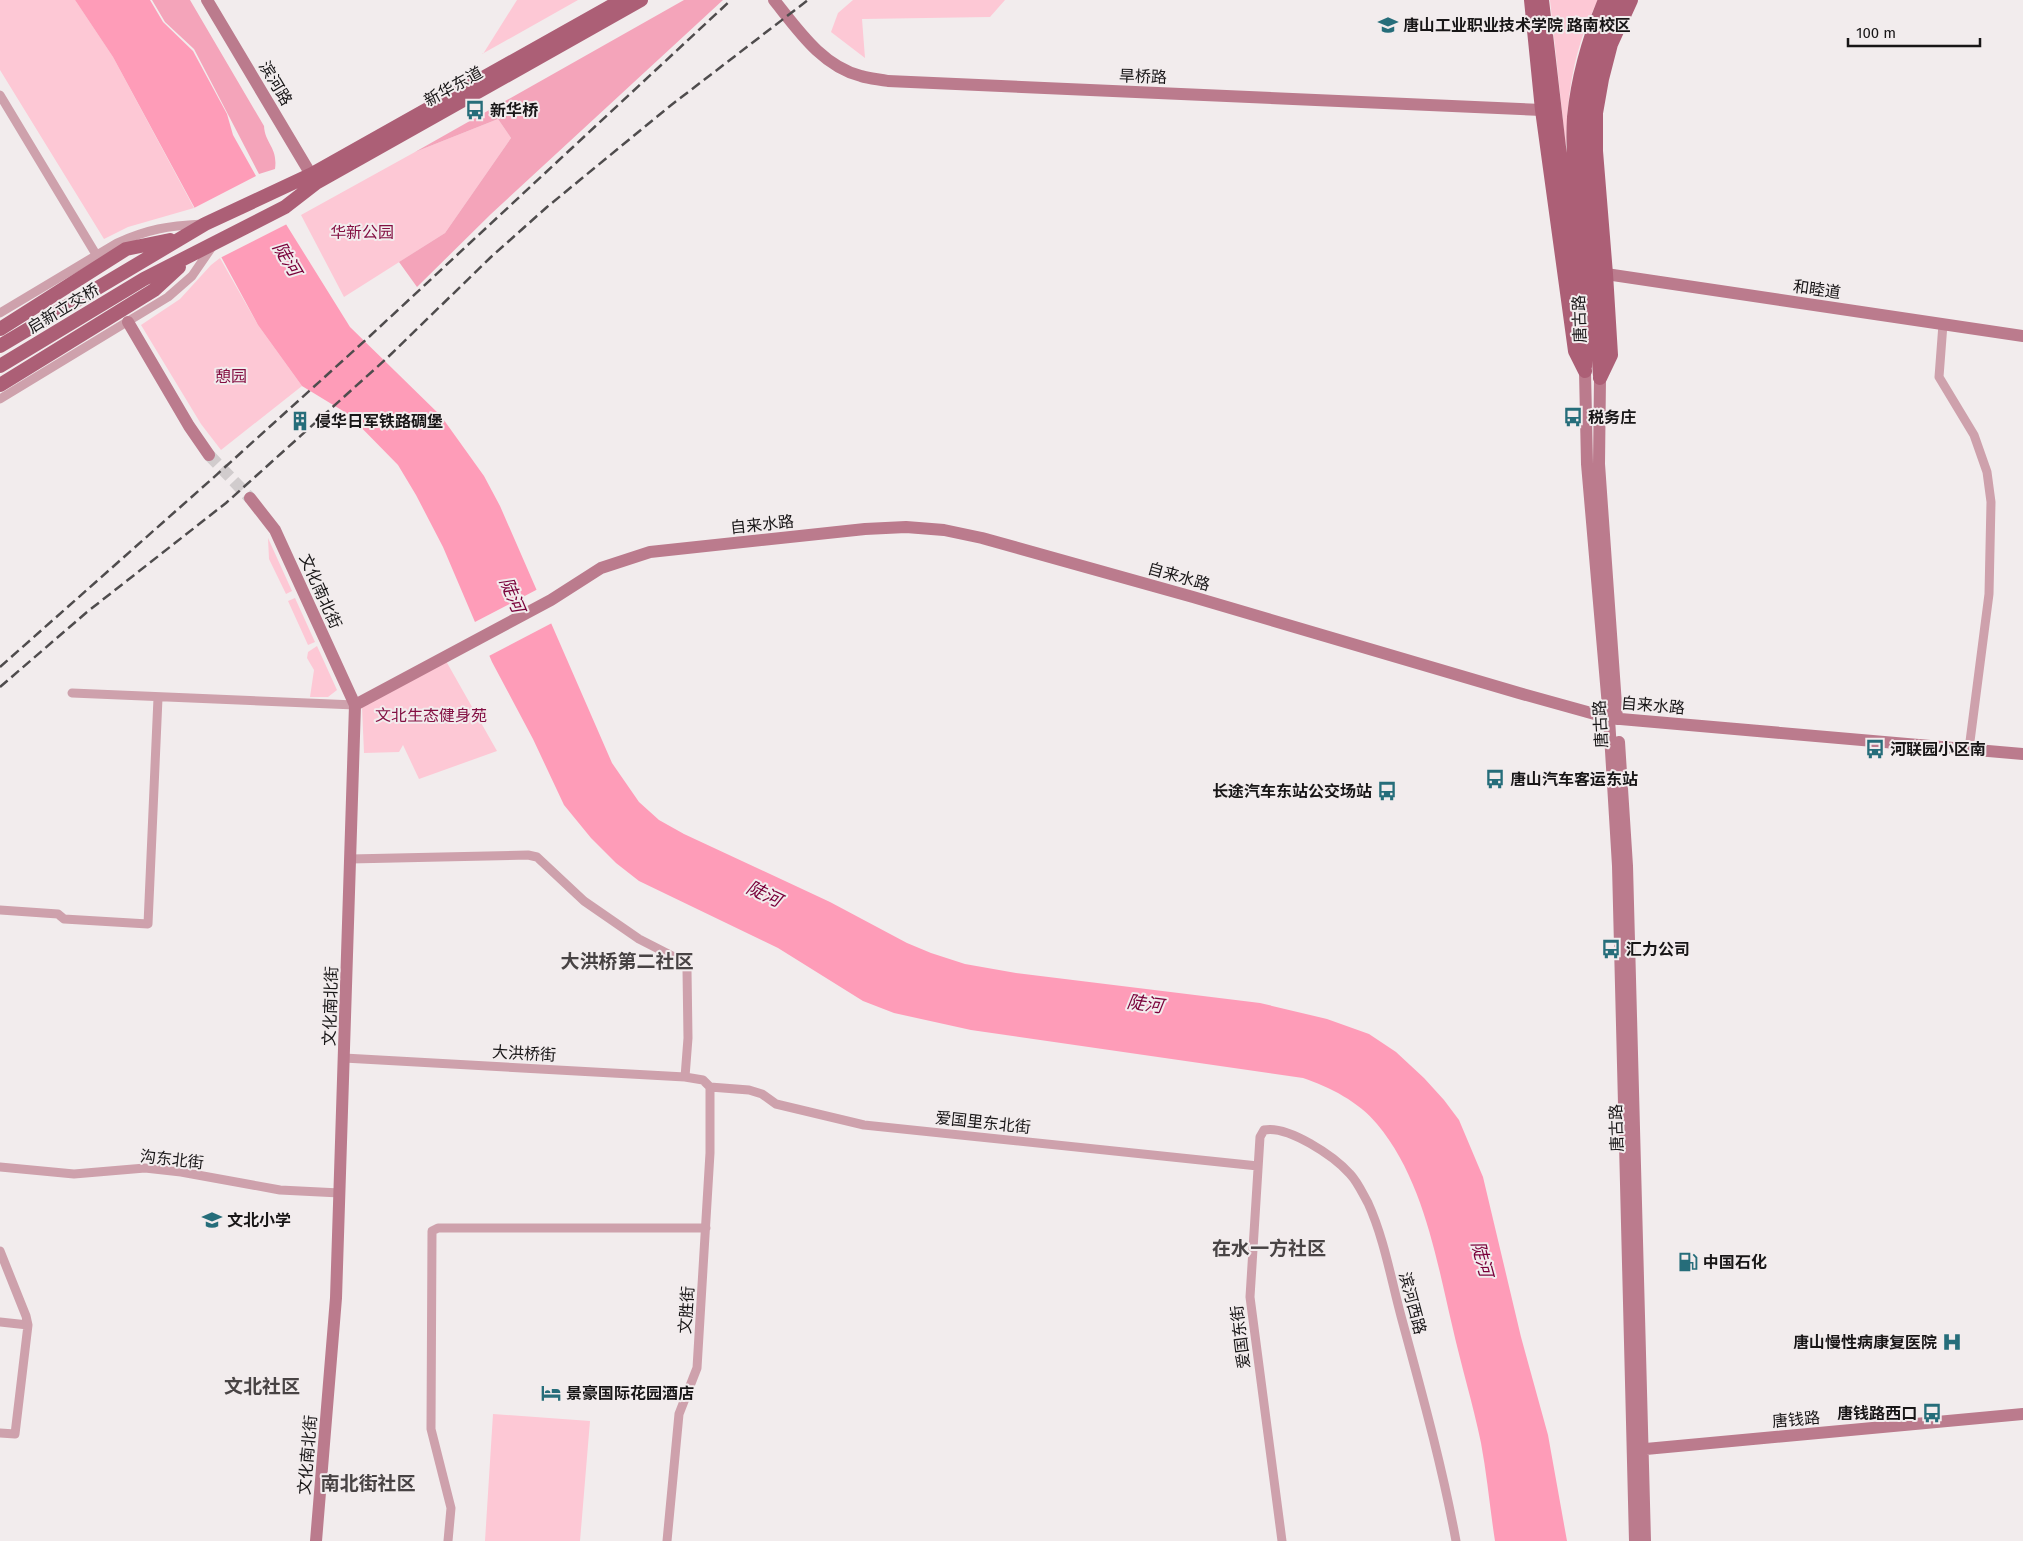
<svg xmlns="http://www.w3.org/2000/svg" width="2023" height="1541" viewBox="0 0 2023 1541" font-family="'Fira Sans','Noto Sans SC',sans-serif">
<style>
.green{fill:#fdc8d5}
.forest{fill:#f4a4ba}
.water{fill:#fe9cb8}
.pier{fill:#f2eced}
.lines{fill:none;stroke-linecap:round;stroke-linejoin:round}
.secondary-tunnel{stroke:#d1cccd;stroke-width:12;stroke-dasharray:12 6;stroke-linecap:butt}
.street{stroke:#cea1ac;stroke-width:9}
.secondary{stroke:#bb7b8d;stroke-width:12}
.primary{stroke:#ac5f76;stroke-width:14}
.rail{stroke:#4f4c4d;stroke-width:2.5;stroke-dasharray:10 5;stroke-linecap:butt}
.labels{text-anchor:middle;stroke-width:4;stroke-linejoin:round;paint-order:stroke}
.poi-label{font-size:16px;font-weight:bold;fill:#181617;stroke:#f2eced;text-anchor:start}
.street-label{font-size:16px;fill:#181617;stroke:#f2eced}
.park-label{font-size:16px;fill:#830f42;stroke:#f2eced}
.water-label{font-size:18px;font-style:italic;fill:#79003a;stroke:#f2eced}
.quarter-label{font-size:19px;font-weight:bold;fill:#484344;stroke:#f2eced}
</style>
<rect width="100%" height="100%" fill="#f2eced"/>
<path class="green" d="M0 0H75L113 57 194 208 128 227 104 239 0 70Z
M517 0H578L482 54H483Z
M853 0H1005L990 17 862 19 865 58 831 32 838 13Z
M1550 0H1598C1573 49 1567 95 1566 149Z
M498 119 511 138 445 233 344 297 301 215 415 152Z
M220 258 258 325 302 386 221 450 201 424 141 325 180 299 211 265Z
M268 538 292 591 286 594 269 559Z
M295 598 315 642 308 645 288 601Z
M317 646 337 690 328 697H310L314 670 307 658 308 652Z
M446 661 497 751 419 779 403 745 399 752 364 753 362 707Z
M493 1414 590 1421 580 1541H485Z"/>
<path class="forest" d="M152 0H190L264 126C265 144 278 147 275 169L259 174 194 49 165 22Z
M684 0H723L491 214 417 287 399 262 445 233 511 138 498 119 415 152Z"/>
<path class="water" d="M75 0H150L163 22 193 51 227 114 233 135 256 176 350 327 441 416 484 476 500 506 612 763 639 802 659 820 684 834 830 902 907 943 931 953 965 964 1016 973 1260 1003 1327 1019 1369 1034 1396 1052 1424 1078 1444 1100 1459 1120 1483 1177 1521 1337 1548 1435 1567 1541H1495C1490 1509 1487 1475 1481 1443 1473 1404 1461 1365 1452 1325 1436 1257 1423 1179 1377 1124 1359 1102 1330 1087 1303 1078L971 1030 894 1013 863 1001 778 948 639 881 616 863 591 838 564 805 533 739 492 662 443 547 416 495 398 465 348 414 302 386 258 325 113 57Z"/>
<path class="pier" d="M258 175 289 223 220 258 194 208Z
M538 589 552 623 487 657 473 623Z"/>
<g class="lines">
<path class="secondary-tunnel" d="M209 455 250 498"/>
<path class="street" d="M0 95 97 256
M0 313 117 243C149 229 167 226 202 224
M1943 324 1939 377 1974 435 1987 472 1991 502 1989 594 1969 749
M0 399 168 297 192 276 214 244
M72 693 355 705
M350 859 528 855 537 857 584 901 639 939 684 962 687 970 688 1038 685 1077
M0 910 58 914 64 919 148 924 158 698
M344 1058 685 1077 703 1080 710 1087V1153L697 1368 679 1414 667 1541
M710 1087 749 1090 762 1094 776 1104 864 1125 1258 1166
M0 1167 74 1174 145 1168 181 1172 280 1190 340 1193
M0 1251 26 1316 28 1325 15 1434 0 1433
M0 1322 28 1325
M448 1541 451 1508 431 1429 432 1231 438 1228H706
M1282 1541 1250 1297 1260 1137 1264 1130C1288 1125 1334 1156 1350 1174 1357 1181 1363 1194 1368 1203 1384 1238 1391 1279 1401 1316 1421 1390 1442 1465 1456 1541"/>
<path class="secondary" d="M207 0 316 183
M774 0C798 30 822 66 861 76 870 79 879 79 888 81L1542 110
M1606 274 2023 336
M128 322 189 426 209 455
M1585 371 1587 464 1609 718 1618 866 1635 1541
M1600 378 1599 464 1617 719
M250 498 275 530 355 705 336 1298 316 1541
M355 705 551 600 601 568 650 552 865 529 906 527 944 530 982 538 1193 597 1519 693 1609 718 2023 754
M1619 742 1627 866 1645 1541
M1635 1450 2023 1414"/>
<path class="primary" d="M1531 0 1542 110 1575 351 1585 371
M1542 0 1576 294
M0 329 126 249 170 240
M0 346 205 224 312 174 622 0
M0 366 144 279 285 207 316 183 641 0
M1585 367C1585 333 1586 298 1584 264 1580 216 1571 166 1574 117 1578 76 1589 38 1605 0
M1600 376C1597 338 1598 300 1595 262 1589 188 1577 118 1597 45 1602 30 1611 15 1617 0
M1600 378 1611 355 1606 274 1596 151V113L1602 79 1611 44 1631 0
M0 385 154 290 179 267"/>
<path class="rail" d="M0 667 213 478 370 336 731 0
M0 687 87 612 226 503 386 359 491 257 547 207 670 106 808 0"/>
</g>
<defs>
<symbol id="university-bare" viewBox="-9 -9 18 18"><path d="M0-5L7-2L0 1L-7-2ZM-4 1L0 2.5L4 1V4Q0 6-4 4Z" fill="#266d7a" stroke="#f2eced" stroke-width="2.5" paint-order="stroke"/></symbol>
<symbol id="bus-bare" viewBox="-9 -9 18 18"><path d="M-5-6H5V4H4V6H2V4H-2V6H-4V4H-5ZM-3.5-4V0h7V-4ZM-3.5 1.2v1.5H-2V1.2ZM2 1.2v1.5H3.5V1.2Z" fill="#266d7a" stroke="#f2eced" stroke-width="2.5" paint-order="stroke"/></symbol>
<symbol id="building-bare" viewBox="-9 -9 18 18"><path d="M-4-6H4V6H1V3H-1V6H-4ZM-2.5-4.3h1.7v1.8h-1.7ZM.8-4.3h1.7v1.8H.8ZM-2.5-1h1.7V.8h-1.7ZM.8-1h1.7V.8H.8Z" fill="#266d7a" stroke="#f2eced" stroke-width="2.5" paint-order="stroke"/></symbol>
<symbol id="school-bare" viewBox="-9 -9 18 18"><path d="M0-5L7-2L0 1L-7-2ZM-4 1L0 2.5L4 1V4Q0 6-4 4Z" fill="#266d7a" stroke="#f2eced" stroke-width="2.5" paint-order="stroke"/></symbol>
<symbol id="fuel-bare" viewBox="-9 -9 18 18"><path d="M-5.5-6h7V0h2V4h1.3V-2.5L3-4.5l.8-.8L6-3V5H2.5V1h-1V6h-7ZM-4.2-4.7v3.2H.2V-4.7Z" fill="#266d7a" stroke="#f2eced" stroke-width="2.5" paint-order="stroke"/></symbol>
<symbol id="hospital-bare" viewBox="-9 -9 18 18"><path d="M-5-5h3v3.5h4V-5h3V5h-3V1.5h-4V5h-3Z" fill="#266d7a" stroke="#f2eced" stroke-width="2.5" paint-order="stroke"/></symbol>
<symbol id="hotel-bare" viewBox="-9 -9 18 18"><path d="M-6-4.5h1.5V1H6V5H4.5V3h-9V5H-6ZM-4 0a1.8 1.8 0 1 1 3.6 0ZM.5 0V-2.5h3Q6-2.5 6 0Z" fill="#266d7a" stroke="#f2eced" stroke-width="2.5" paint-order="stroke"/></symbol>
</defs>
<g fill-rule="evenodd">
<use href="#university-bare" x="1374" y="11" width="28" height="28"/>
<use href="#bus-bare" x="461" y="96" width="28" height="28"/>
<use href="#bus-bare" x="1559" y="403" width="28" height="28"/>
<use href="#building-bare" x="286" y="407" width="28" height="28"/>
<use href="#bus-bare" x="1861" y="735" width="28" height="28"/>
<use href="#bus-bare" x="1481" y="765" width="28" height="28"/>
<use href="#bus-bare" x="1373" y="777" width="28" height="28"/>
<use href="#bus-bare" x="1597" y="935" width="28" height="28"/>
<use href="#school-bare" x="198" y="1206" width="28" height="28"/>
<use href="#fuel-bare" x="1674" y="1248" width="28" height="28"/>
<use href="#hospital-bare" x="1938" y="1328" width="28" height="28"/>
<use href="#hotel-bare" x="537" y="1379" width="28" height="28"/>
<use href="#bus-bare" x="1918" y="1399" width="28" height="28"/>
</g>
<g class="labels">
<g class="poi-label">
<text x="1403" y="31">唐山工业职业技术学院 路南校区</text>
<text x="490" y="116">新华桥</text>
<text x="1588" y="423">税务庄</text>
<text x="315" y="427">侵华日军铁路碉堡</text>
<text x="1890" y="755">河联园小区南</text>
<text x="1510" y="785">唐山汽车客运东站</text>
<text x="1372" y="797" text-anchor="end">长途汽车东站公交场站</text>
<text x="1626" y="955">汇力公司</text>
<text x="227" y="1226">文北小学</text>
<text x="1703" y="1268">中国石化</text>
<text x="1937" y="1348" text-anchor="end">唐山慢性病康复医院</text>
<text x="566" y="1399">景豪国际花园酒店</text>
<text x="1917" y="1419" text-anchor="end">唐钱路西口</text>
</g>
<g class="street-label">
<text transform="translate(1143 76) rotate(2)" y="6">旱桥路</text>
<text transform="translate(276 83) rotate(59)" y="6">滨河路</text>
<text transform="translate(453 86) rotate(-29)" y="6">新华东道</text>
<text transform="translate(1817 289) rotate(8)" y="6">和睦道</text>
<text transform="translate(63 308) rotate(-31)" y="6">启新立交桥</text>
<text transform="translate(1579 319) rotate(-92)" y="6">唐古路</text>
<text transform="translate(762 524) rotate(-6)" y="6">自来水路</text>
<text transform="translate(1179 576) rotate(16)" y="6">自来水路</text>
<text transform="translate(321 591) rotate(66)" y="6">文化南北街</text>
<text transform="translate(1653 705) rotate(5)" y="6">自来水路</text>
<text transform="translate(1600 724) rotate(-93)" y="6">唐古路</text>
<text transform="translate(330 1006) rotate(-88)" y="6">文化南北街</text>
<text transform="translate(524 1053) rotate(3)" y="6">大洪桥街</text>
<text transform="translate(983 1122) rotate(6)" y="6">爱国里东北街</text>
<text transform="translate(1616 1128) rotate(-92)" y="6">唐古路</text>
<text transform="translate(172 1159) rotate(6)" y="6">沟东北街</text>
<text transform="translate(1413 1303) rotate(75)" y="6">滨河西路</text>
<text transform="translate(686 1310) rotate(-86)" y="6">文胜街</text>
<text transform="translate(1240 1337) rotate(-97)" y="6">爱国东街</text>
<text transform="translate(1796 1419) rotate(-5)" y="6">唐钱路</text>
<text transform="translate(307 1455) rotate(-85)" y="6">文化南北街</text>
</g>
<g class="park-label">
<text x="362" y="238">华新公园</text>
<text x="231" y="382">憩园</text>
<text x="431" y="721">文北生态健身苑</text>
</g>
<g class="water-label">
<text transform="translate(287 259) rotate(59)" y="6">陡河</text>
<text transform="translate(512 595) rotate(67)" y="6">陡河</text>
<text transform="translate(764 894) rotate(25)" y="6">陡河</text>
<text transform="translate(1145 1004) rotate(8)" y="6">陡河</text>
<text transform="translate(1482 1259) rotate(75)" y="6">陡河</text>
</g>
<g class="quarter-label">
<text x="627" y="968">大洪桥第二社区</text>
<text x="1269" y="1255">在水一方社区</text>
<text x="262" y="1393">文北社区</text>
<text x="368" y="1490">南北街社区</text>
</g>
</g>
<path d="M1848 38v8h132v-8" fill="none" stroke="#181617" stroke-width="2.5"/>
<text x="1856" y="38" font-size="15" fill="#181617" stroke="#f2eced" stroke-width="4" paint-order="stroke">100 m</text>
</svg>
